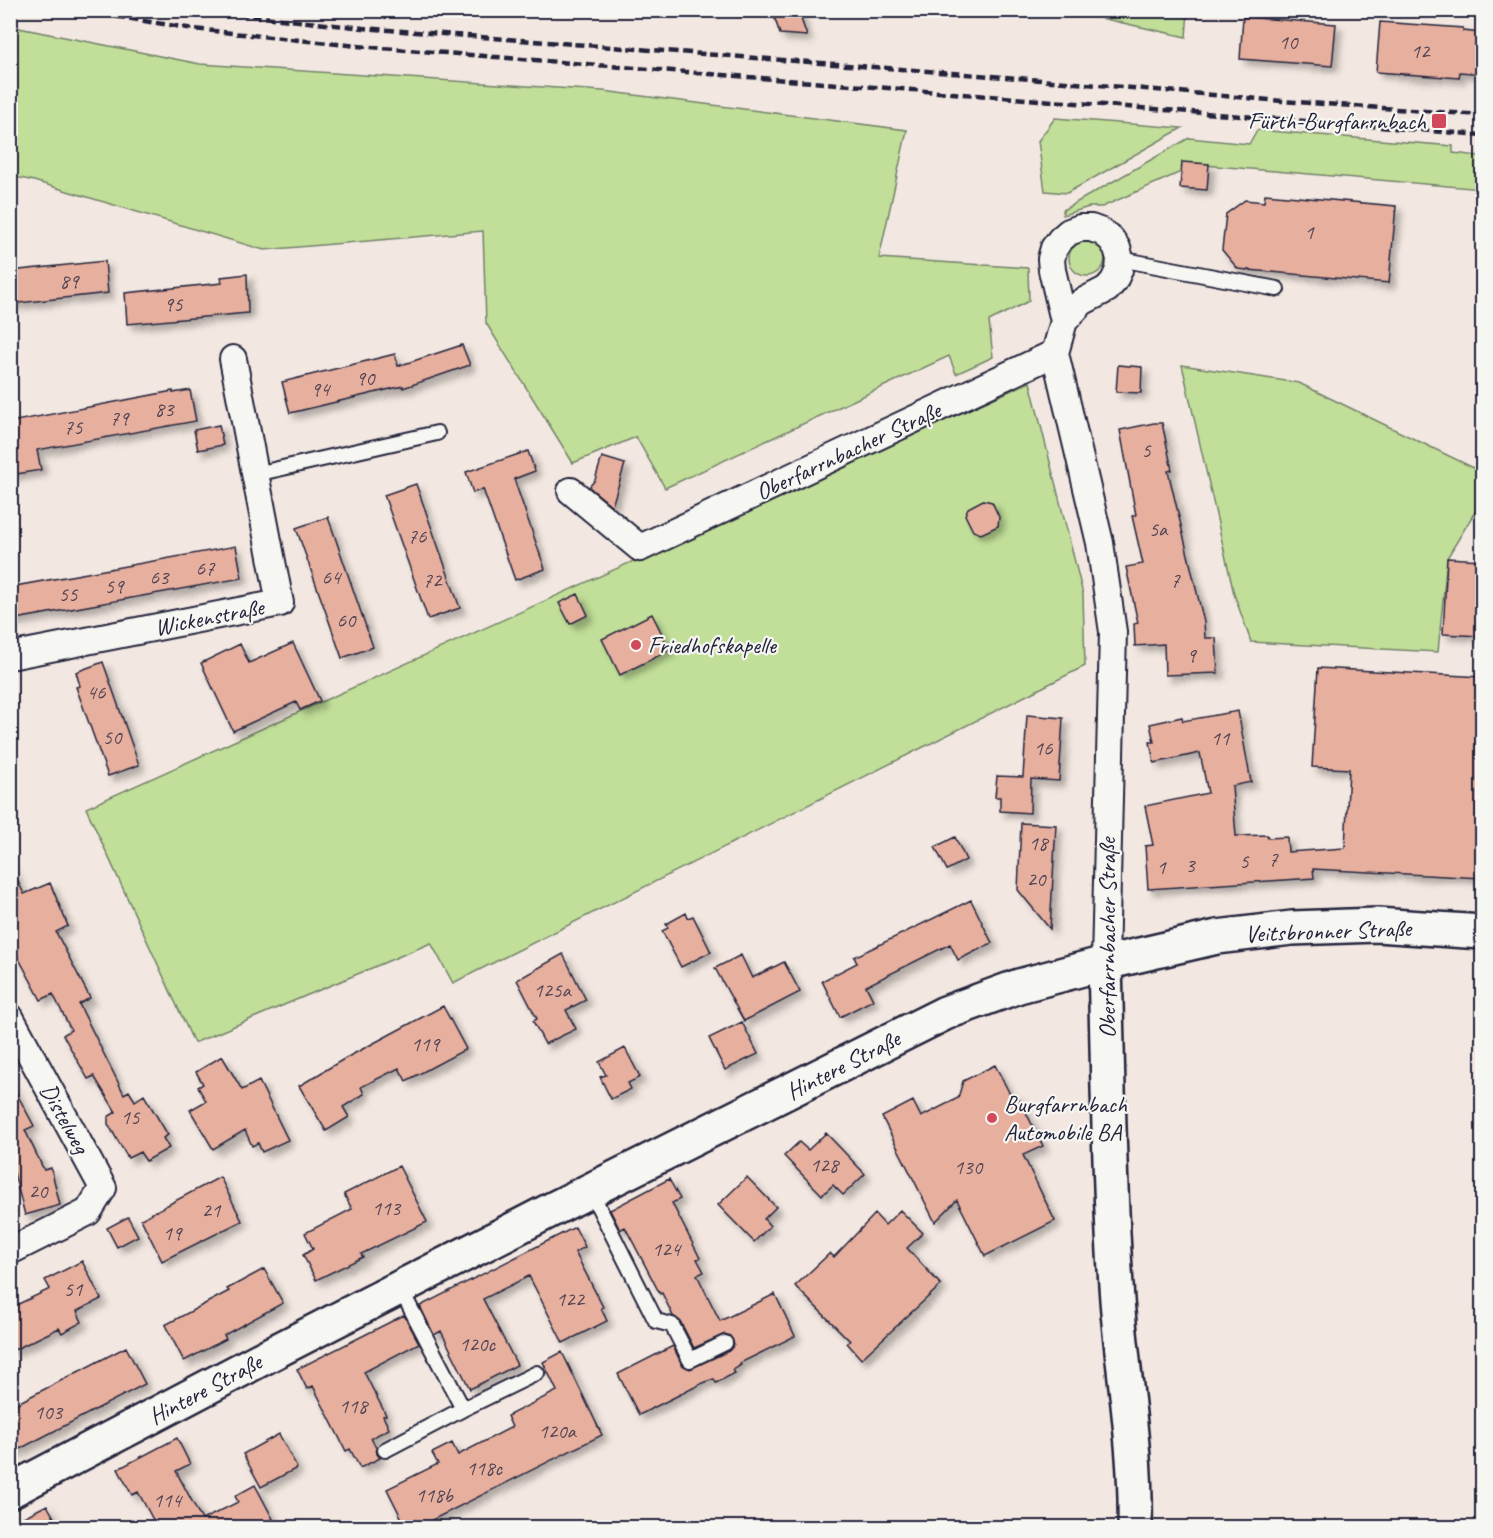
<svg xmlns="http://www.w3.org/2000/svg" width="1493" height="1538" viewBox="0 0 1493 1538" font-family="Caveat,sans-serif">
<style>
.green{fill:#c1df98;stroke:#72806a;stroke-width:1.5}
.building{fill:#e7af9e;stroke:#22223b;stroke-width:1.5;filter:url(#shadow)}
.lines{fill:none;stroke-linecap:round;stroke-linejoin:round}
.service-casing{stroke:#22223b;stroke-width:18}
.minor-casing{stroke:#22223b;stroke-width:30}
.tertiary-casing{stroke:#22223b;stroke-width:38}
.service{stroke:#f6f6f2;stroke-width:14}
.minor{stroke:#f6f6f2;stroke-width:26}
.tertiary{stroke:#f6f6f2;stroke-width:33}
.rail{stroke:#22223b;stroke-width:4.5;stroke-dasharray:9 4.5;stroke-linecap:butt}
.poi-dot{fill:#d1495b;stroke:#f6f6f2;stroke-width:2}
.labels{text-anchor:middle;stroke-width:4.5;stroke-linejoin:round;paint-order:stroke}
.number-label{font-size:21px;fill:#534554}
.poi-label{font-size:24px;fill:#22223b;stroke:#f6f6f2;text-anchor:start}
.street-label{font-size:24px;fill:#22223b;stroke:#f6f6f2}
</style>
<defs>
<filter id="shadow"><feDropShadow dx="5.5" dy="5.5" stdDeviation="3" flood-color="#0004"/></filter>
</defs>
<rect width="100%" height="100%" fill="#f3e8e1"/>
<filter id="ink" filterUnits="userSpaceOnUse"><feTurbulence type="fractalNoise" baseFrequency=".0167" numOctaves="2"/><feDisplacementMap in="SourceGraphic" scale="12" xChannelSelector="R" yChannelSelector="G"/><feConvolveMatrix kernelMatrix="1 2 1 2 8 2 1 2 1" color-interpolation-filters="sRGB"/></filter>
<g filter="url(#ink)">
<path class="green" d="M1069 11H1188L1186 37Z
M11 22 14 27 200 64 603 91 907 130 879 258 1028 268 1029 301 989 321 993 357 956 374 949 356 665 488 636 437 573 463 486 323 483 231 264 250 34 181 11 176Z
M1055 118 1182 128 1067 193 1045 191 1038 141Z
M1257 130 1453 146V153L1479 156 1480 148H1482V189L1182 163 1181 172 1102 207H1089L1063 215V210L1189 138 1249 144Z
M1069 258a18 18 0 1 1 36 0a18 18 0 1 1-36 0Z
M1182 365 1299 383 1482 472V500L1447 558 1438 652 1251 642 1234 594Z
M1030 382 1083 594 1085 666 453 983 431 943 194 1043 86 808Z"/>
<path class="building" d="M772 10H798L807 36 780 34Z
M1243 17 1336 24 1332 66 1240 59Z
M1380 22 1463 28V31L1482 33V74L1460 72 1459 78 1376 72Z
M1182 162 1209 164 1207 190 1180 188Z
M1265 194 1396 206 1389 283 1238 269 1222 250 1226 214 1245 200 1264 202Z
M105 261 108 293 10 304V271Z
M247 274 248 313 127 324 125 293 222 283 221 277Z
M462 345 470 365 403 388V386L290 413 282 382 395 354 398 366Z
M1118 365 1142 367 1141 393 1116 392Z
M190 390 196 421 37 450 41 470 10 475V422L173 391V393Z
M1154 423H1162L1172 470 1168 471 1204 622 1205 638H1216L1218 673 1165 675 1164 644 1135 646 1134 624 1138 623 1126 567 1143 564 1132 516 1136 515 1120 430Z
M219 425 223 445 198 450 194 430Z
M528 451 535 471 514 479 545 569 515 580 483 489 473 493 466 472Z
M602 457 625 464 612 506 589 487 595 480Z
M416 484 460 608 428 619 384 495Z
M983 500 992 502 999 517 998 526 981 534 973 531 965 515 968 508Z
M328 517 373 647 342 658 296 528Z
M236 546 242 578 10 620V587Z
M1447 558 1482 560 1481 636 1443 634Z
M578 594 588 615 570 624 559 603Z
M652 614 670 650 620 675 602 639Z
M293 643 320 701 300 710 296 702 233 731 201 663 240 644 249 663Z
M103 662 139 765 108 776 76 687 80 686 76 672Z
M1318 668 1482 677V878L1313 869 1314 878 1148 889 1145 846 1153 845 1145 806 1208 793 1200 753 1154 763 1150 742H1154L1150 724 1182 717 1183 721 1238 711 1251 782 1232 786 1236 836 1267 835 1268 838 1287 837 1288 852 1345 848 1349 769 1312 767Z
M1027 715 1063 718 1059 781 1031 779 1030 813 1000 811V797H995L997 776 1023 777Z
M1021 823 1056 825 1050 929 1018 890Z
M955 837 966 860 947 870 935 847Z
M10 864 24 894 50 883 68 926 56 932 90 998 79 1004 124 1094 129 1091 135 1101 144 1095 168 1135 163 1138 169 1148 146 1161 140 1152 128 1158 108 1124V1117L116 1112 94 1076 88 1079 63 1035 71 1030 53 994 41 1000 10 942Z
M971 900 992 943 958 960 950 944 866 986 873 1000 840 1017 822 981 857 963 854 957Z
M686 913 688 918 693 916 711 952 681 967 662 931 668 928 666 924Z
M563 954 586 1000 566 1010 576 1029 545 1044 533 1021 537 1019 517 980Z
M741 955 752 978 784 962 800 992 744 1021 715 968Z
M443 1006 466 1049 406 1081 399 1068 361 1087 364 1094 343 1107 349 1117 326 1131 299 1086 344 1059Z
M742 1022 758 1054 725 1070 709 1038Z
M625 1048 640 1077 628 1083 631 1089 611 1099 600 1077 606 1075 599 1062Z
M222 1056 242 1090 259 1081 288 1140 262 1152 258 1143 252 1146 245 1130 213 1149 190 1110 206 1101 198 1087 203 1084 196 1072Z
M995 1065 1012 1098 1017 1095 1043 1146 1023 1155 1055 1221 985 1256 957 1200 935 1222 882 1117 913 1101 921 1117 958 1098 963 1081Z
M10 1081 34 1126 25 1130 44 1170 51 1168 60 1205 25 1215 10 1158Z
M826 1133 865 1174 843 1195 833 1185 822 1195 784 1156 799 1142 808 1150Z
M399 1166 427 1222 361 1254 363 1257 316 1280 303 1255 313 1249 305 1233 352 1209 344 1194Z
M220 1177 242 1221 162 1261 141 1219Z
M747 1177 776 1207 764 1219 770 1226 754 1242 718 1205Z
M669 1179 680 1199 672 1203 700 1258 697 1259 704 1272 697 1275 720 1321 775 1294 795 1336 740 1363 741 1365 733 1370 735 1373 716 1383 714 1379 705 1382 639 1415 618 1374 673 1346 682 1365 690 1369 729 1351 734 1344 730 1336 725 1334 694 1348 680 1321 673 1316 662 1293 660 1294 625 1227 620 1230 610 1210Z
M900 1210 923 1233 907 1248 941 1285 861 1359 847 1343 850 1341 795 1286 830 1253 834 1257 875 1214 885 1225Z
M128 1217 138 1236 117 1247 107 1228Z
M575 1227 585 1247 575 1252 603 1307 601 1308 607 1321 563 1343 529 1276 483 1299 517 1365 470 1389 441 1331 434 1335 420 1306Z
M82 1261 101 1299 77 1311 82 1322 62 1333 59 1328 10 1352V1308L50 1289 45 1280Z
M264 1269 283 1303 224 1335 226 1339 184 1361 165 1325 229 1291 227 1289Z
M404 1315 419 1343 364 1372 386 1415 383 1416 389 1429 371 1438 376 1448 377 1454 380 1458 360 1468 350 1449 346 1451 313 1386 307 1389 297 1369Z
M126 1347 145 1384 10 1454V1407Z
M562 1352 602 1435 418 1527H406L387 1489 438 1464 432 1453 452 1443 458 1455 512 1427 507 1416 557 1391 543 1362Z
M279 1434 297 1468 261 1487 243 1454Z
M177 1438 190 1464 176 1471 202 1520 238 1502 235 1496 255 1485 273 1519 257 1527H157L138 1492 132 1495 118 1469Z
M47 1505 59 1527H10V1524Z"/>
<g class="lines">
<defs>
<path id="service" d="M1120 259 1277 289
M256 474 437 433
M590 1190 656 1321 672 1325 690 1360 725 1343
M400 1288 463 1409 537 1373
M385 1450 463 1409"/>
<path id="minor" d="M1064 321 1082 302 1107 289 1114 281 1119 270 1120 259 1117 248 1111 239 1102 232 1091 228H1080L1069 232 1061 239 1054 248 1051 259 1052 270 1064 321 1055 353 1100 543 1113 632 1105 963
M571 491 640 548 1055 353
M10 656 280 603 233 359
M10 1017 103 1188 88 1212 10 1251"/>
<path id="tertiary" d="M1105 963C1108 1075 1109 1188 1117 1300 1123 1376 1137 1451 1135 1528
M10 1491 282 1348 553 1209 945 1013 1019 986 1105 963 1217 937 1292 928 1377 925 1482 932"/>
</defs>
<use href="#service" class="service-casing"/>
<use href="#minor" class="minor-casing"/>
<use href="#tertiary" class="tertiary-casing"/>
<use href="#service" class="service"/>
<use href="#minor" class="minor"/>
<use href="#tertiary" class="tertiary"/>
<path class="rail" d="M76 10 194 29 357 46 1482 135
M198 10 363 28 1018 78 1282 101 1482 115"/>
</g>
</g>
<g class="poi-dot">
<rect x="1431" y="113" width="16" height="16" rx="3"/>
<circle cx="636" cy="645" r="6"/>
<circle cx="992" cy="1118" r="6"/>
</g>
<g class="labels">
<g class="number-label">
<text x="1288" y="49">10</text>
<text x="1420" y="58">12</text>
<text x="1309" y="239">1</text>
<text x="69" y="288">89</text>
<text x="173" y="311">95</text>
<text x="365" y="385">90</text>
<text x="320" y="396">94</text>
<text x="164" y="416">83</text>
<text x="119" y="425">79</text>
<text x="73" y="434">75</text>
<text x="1146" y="457">5</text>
<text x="1158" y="536">5a</text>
<text x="417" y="543">76</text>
<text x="205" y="575">67</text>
<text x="159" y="584">63</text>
<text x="331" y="584">64</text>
<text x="432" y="587">72</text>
<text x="1175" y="587">7</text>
<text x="114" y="593">59</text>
<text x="68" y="601">55</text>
<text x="346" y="627">60</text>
<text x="1191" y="662">9</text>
<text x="96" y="699">46</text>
<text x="112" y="744">50</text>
<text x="1220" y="745">11</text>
<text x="1043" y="755">16</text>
<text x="1038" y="850">18</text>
<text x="1273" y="866">7</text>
<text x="1244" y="868">5</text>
<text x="1190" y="872">3</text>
<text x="1161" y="874">1</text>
<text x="1036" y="886">20</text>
<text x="552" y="997">125a</text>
<text x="425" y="1051">119</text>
<text x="130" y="1124">15</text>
<text x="824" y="1172">128</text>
<text x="968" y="1174">130</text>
<text x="38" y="1198">20</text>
<text x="386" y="1215">113</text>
<text x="211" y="1217">21</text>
<text x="172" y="1240">19</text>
<text x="666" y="1256">124</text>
<text x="73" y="1296">51</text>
<text x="570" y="1306">122</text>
<text x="477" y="1351">120c</text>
<text x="353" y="1413">118</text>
<text x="48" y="1419">103</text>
<text x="557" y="1438">120a</text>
<text x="484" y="1475">118c</text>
<text x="434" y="1502">118b</text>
<text x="167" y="1507">114</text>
</g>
<g class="poi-label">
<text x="1426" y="129" text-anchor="end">Fürth-Burgfarrnbach</text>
<text x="648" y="653">Friedhofskapelle</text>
<text x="1004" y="1112">Burgfarrnbach<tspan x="1004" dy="28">Automobile BA</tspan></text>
</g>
<g class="street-label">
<text transform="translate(848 451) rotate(-25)" y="8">Oberfarrnbacher Straße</text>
<text transform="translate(209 617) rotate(-11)" y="8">Wickenstraße</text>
<text transform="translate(1328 931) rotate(-2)" y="8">Veitsbronner Straße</text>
<text transform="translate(1107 938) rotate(-90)" y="8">Oberfarrnbacher Straße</text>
<text transform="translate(843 1065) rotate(-27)" y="8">Hintere Straße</text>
<text transform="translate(65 1118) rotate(61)" y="8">Distelweg</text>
<text transform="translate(205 1389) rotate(-28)" y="8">Hintere Straße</text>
</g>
</g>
<rect width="1493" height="1538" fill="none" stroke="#f6f6f2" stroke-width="36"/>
<rect x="18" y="18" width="1457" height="1502" fill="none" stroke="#22223b" stroke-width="2" filter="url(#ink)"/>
</svg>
